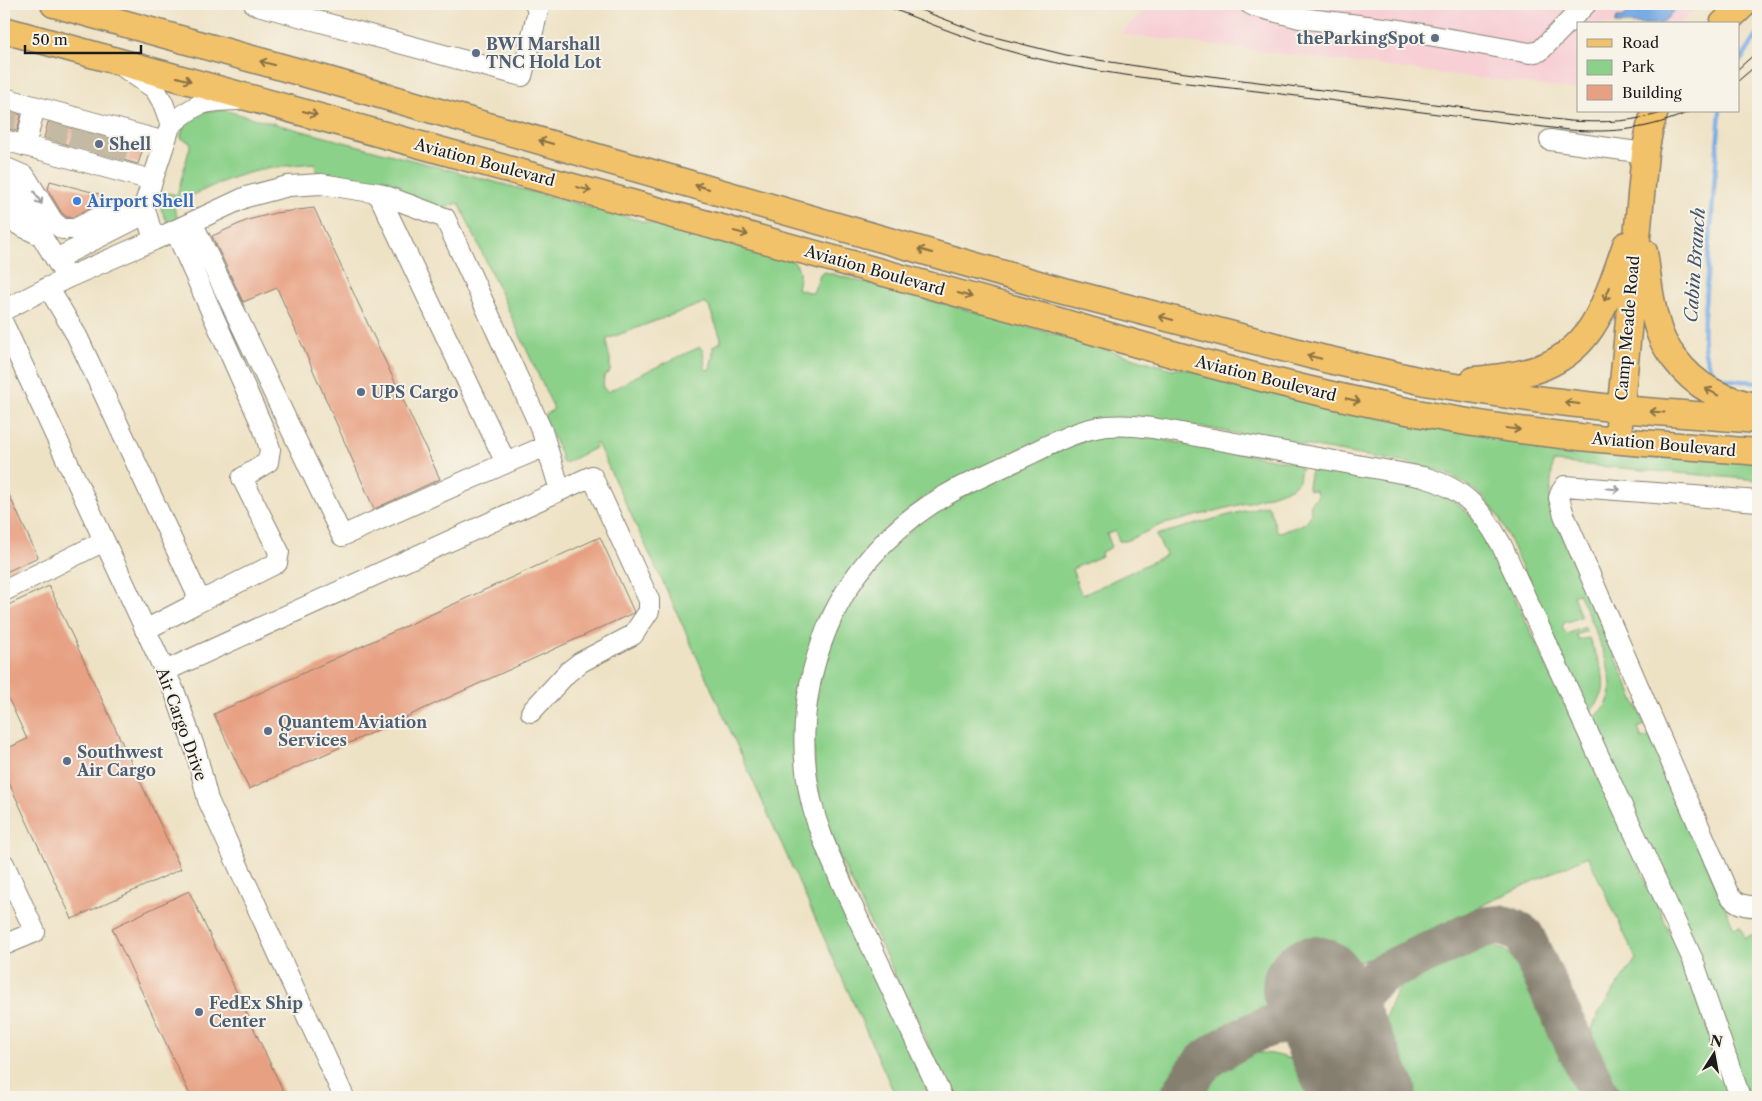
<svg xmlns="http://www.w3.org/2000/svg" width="1762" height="1101" viewBox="0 0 1762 1101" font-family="'Libre Caslon Text',serif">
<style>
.built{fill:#f7cfd5}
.green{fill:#8cd18a;stroke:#547653;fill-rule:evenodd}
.water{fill:#78abe4;stroke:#4a6480}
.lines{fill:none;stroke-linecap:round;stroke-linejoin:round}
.stream{stroke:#78abe4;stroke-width:4.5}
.taxiway{stroke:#857f70;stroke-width:41}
.runway{stroke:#857f70;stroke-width:104}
.building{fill:#e7a082}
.minor-tunnel{stroke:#c4baa3;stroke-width:20;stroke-dasharray:20 10;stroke-linecap:butt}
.minor-casing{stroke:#857f70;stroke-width:22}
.major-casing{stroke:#857f70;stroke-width:29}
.minor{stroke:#fff;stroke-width:20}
.major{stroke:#f2c26a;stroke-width:26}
.tram{stroke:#1c1c1c;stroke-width:1}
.oneway{stroke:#876f43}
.oneway2{stroke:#999}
.service-dot{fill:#5c6f8a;stroke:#f7f3e8;stroke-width:2}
.shop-dot{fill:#3f7fe0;stroke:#f7f3e8;stroke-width:2}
.labels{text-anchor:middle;stroke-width:4;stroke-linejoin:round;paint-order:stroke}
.service-label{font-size:16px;font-weight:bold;fill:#4e5e75;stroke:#f7f3e8;text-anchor:start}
.street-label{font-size:16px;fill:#1c1c1c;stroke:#f7f3e8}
.shop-label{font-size:16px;font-weight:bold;fill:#366cbe;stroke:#f7f3e8;text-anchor:start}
.water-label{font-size:18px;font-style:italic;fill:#41556c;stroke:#f7f3e8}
</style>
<rect width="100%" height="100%" fill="#f7f3e8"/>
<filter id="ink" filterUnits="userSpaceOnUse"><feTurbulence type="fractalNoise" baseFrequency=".02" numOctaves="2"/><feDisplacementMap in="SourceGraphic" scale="10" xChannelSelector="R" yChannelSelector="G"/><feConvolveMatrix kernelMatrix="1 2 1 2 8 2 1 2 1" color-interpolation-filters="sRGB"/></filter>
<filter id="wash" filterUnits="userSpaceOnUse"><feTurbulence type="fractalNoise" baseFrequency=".0096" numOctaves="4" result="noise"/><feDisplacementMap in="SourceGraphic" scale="20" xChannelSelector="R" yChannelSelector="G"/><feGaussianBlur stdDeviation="1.12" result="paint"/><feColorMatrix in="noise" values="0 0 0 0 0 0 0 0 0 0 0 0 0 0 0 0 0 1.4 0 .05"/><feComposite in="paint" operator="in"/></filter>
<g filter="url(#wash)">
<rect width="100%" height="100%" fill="#eee2c5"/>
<path class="built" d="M1151 4H1701L1680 24H1578L1577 90 1120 34Z"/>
<path class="green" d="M223 110 793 261C802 268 799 279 797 289L813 293 820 275 825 272 1013 322 1172 369 1177 368 1758 460V480L1553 462 1549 503 1645 725 1638 728 1642 739 1651 736 1734 928 1740 926 1745 938 1758 932V1097H1748L1591 721C1598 714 1608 706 1610 696 1617 674 1588 615 1578 593L1573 595 1581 617 1564 623 1562 628 1567 634 1585 627 1586 631 1576 635 1578 640 1589 638C1600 667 1616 689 1588 713L1500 519C1478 485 1452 473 1413 464L1153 419 955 479 922 499 874 539 795 731 891 1010 931 1097H896L668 593 597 443 595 444V448L565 463 562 462 560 452 544 417 546 414 554 409 459 203 444 208H439C400 186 361 182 317 176L315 163C289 165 263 168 238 176 216 183 194 195 173 205L178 219 168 223 161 209 165 195 168 193 177 195 191 143 181 138C180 129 190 116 198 113 206 111 215 111 223 110ZM701 304H706L709 307 721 338V342L713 346V355L710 369 707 370 705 368 703 351 700 347 628 380C622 386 615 387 608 392L603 388 604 376 610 372V359L607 347V339Z
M1128 436 1152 438 1295 463 1301 468 1299 480 1293 487 1250 502 1161 525 1126 541H1119L1115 531 1107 534 1111 545 1110 548 1101 552 1102 556 1072 569 1079 589 1083 595 1166 555 1156 535 1266 505 1269 507 1277 531 1280 532C1291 528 1311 526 1311 511 1311 509 1310 506 1310 503L1318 496 1315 490H1309L1308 487 1311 469 1316 467C1337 471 1359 475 1380 479 1418 486 1450 490 1476 522 1494 545 1505 577 1518 604L1684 963 1731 1097H1620L1593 1040 1592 1029 1599 1012 1636 959 1588 856 1221 1027C1189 1045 1175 1066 1158 1097H953C924 1037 896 977 867 916 848 873 824 830 817 783 802 680 839 589 918 524 927 517 938 511 948 505 975 489 1005 477 1034 463 1053 454 1073 443 1094 438 1105 436 1117 436 1128 436Z
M1489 946 1505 950 1517 963 1579 1097H1405C1391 1067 1376 1039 1390 1006 1393 997 1398 989 1405 983 1414 976 1425 971 1436 966 1452 958 1470 947 1489 946Z
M1259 1053C1289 1053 1315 1069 1328 1097H1199C1213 1073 1231 1056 1259 1053Z"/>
<path class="water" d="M1635 4H1682L1661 24H1615L1617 18H1623Z"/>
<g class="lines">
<path class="stream" d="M1741 60 1758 34
M1720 111 1704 316C1703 333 1701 366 1719 376 1729 382 1746 381 1758 382"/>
<path class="taxiway" d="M1343 1050C1345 1015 1354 995 1381 974L1484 927C1502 924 1509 925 1524 936L1600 1097
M1180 1097C1187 1085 1194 1072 1204 1062 1216 1051 1250 1033 1265 1028 1274 1024 1285 1024 1295 1025 1313 1027 1329 1039 1343 1050"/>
<path class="runway" d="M1314 988 1365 1097"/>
</g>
<g id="blocks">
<path class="building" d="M4 110 21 115 17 131 4 128Z
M48 122 143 148 138 164 44 138Z
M50 181 103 195 102 202 72 217H67L62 213 48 190Z
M314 208 440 479 374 509 277 288 243 302 212 236 248 220 275 213Z
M4 484 38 557 4 573Z
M600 537 634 612 633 613 249 789 214 714Z
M49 586 181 869 72 919 4 772V750L27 739 4 689V607Z
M189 891 286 1097H191L112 928Z"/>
</g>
</g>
<g filter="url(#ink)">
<use href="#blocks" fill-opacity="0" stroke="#857f70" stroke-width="1"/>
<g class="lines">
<path class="minor-tunnel" d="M4 127 9 109
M55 141 60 122
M77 148 82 129
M96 153 101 134
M115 158 120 140"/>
<defs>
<path id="minor" d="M254 4 522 76 538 11 535 4
M1250 4 1254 6 1300 18 1400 30 1530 53 1540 51 1586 4
M123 67 155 89 163 103 171 125C197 102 203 101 238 100
M4 98 165 142
M4 140 152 180
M1550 140 1645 153
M25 146 35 107
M4 167 25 176 53 221 62 229H75L107 213 134 219
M4 174 67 278
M378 193 506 463 546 446
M4 207 13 222 42 236
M192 222 342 536 506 463
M175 230 264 430 270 449 268 462 242 478 279 552 277 563 195 604
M154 240 144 206 169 130
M56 259 139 217
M48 287 77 336 197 594 195 604 145 630
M4 310 67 278 154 240 246 197 288 186 321 184 378 193 445 218 542 431 560 490
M4 325 175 693 196 752 208 800 344 1097
M1758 501 1565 486 1561 492 1559 498 1564 515 1728 893C1735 904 1745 907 1758 906
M4 591 104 541
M165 671 592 476 649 600V611L633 635 581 662 568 672 531 712
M4 864 35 932 4 945
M942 1097C916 1042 890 987 864 931 850 901 835 870 823 839 794 766 800 685 833 615 859 561 902 518 955 490 978 478 1001 468 1024 457 1051 444 1078 429 1107 426 1144 423 1183 434 1219 440 1287 452 1355 465 1423 477 1463 488 1481 508 1501 544L1693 960 1740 1097"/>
<path id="major" d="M54 4 328 80 1056 289 1325 359 1430 383 1535 399 1620 409 1758 420
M1723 24 1744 4
M4 30 1062 322C1206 365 1351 405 1499 427 1585 440 1672 445 1758 452
M1644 252C1648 277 1650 304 1658 328 1661 339 1667 349 1674 358 1697 389 1722 399 1758 407
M1474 380C1525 376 1569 368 1596 320 1609 297 1617 270 1626 245
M1619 425 1645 153 1650 127 1655 111"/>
</defs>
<use href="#minor" class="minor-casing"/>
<use href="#major" class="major-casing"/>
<use href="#minor" class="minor"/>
<use href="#major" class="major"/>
<path class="tram" d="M881 4C928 23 974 42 1023 55 1107 77 1195 83 1281 94 1377 106 1473 119 1569 130 1614 133 1649 130 1691 111
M905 4 986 35 1066 55 1162 70 1570 121C1604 123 1635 122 1668 111
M1738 69 1758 51
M1738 81 1758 64"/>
</g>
<defs><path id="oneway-shaft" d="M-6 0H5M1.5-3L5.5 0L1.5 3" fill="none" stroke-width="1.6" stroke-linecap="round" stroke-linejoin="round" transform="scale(1.25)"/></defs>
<g class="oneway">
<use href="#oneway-shaft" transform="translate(267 63) rotate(-165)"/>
<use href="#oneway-shaft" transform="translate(184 79) rotate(15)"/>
<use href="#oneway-shaft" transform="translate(310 113) rotate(15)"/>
<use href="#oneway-shaft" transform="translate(546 142) rotate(-164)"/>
<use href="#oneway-shaft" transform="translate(702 187) rotate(-164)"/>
<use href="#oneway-shaft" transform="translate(584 189) rotate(15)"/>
<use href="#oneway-shaft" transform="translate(741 233) rotate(15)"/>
<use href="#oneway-shaft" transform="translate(925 251) rotate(-164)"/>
<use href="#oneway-shaft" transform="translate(1607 294) rotate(112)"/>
<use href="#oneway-shaft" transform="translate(965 295) rotate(16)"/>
<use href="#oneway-shaft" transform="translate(1166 318) rotate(-165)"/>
<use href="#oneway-shaft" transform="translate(1314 357) rotate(-166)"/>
<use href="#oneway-shaft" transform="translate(1712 392) rotate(-152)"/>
<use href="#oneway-shaft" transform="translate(1353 400) rotate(13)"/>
<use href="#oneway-shaft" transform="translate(1572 403) rotate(-173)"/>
<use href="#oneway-shaft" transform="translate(1657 412) rotate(-176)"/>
<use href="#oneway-shaft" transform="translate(1513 429) rotate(7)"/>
</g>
<g class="oneway2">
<use href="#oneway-shaft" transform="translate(38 198) rotate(58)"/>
<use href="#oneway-shaft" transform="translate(1613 489) rotate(5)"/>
</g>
</g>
<g class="service-dot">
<circle cx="1435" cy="38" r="5"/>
<circle cx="476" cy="53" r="5"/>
<circle cx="99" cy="144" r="5"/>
<circle cx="361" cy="392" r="5"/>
<circle cx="268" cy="731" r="5"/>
<circle cx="67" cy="761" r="5"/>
<circle cx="199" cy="1012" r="5"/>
</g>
<circle class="shop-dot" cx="77" cy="201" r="5"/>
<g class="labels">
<g class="service-label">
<text x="1425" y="44" text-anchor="end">theParkingSpot</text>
<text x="486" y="50">BWI Marshall<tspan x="486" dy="18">TNC Hold Lot</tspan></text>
<text x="109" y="150">Shell</text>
<text x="371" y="398">UPS Cargo</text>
<text x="278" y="728">Quantem Aviation<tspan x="278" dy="18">Services</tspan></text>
<text x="77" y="758">Southwest<tspan x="77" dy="18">Air Cargo</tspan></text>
<text x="209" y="1009">FedEx Ship<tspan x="209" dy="18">Center</tspan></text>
</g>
<g class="street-label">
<text transform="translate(485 162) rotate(15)" y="6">Aviation Boulevard</text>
<text transform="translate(875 270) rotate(16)" y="6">Aviation Boulevard</text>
<text transform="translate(1627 328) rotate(-85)" y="6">Camp Meade Road</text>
<text transform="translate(1266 378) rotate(14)" y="6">Aviation Boulevard</text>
<text transform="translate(1664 444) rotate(5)" y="6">Aviation Boulevard</text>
<text transform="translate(182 724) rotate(70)" y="6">Air Cargo Drive</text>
</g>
<g class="shop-label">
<text x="87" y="207">Airport Shell</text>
</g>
<g class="water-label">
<text transform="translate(1695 265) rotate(-86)" y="6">Cabin Branch</text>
</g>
</g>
<rect width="1762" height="1101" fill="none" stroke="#f7f3e8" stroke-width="20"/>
<rect x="1577" y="22" width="162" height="90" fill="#f7f3e8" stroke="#9f9d96"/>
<rect x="1587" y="39" width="25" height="8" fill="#f2c26a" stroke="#9f9d96"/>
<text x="1622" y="48" font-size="15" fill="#1c1c1c">Road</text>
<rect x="1587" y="60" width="25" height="15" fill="#8cd18a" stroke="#9f9d96"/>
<text x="1622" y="72" font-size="15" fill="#1c1c1c">Park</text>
<rect x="1587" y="85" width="25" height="15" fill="#e7a082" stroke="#9f9d96"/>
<text x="1622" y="98" font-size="15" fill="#1c1c1c">Building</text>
<g transform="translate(1714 1054) rotate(11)" stroke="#f7f3e8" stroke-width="4" paint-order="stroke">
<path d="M0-4L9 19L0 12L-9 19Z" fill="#1c1c1c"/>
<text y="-8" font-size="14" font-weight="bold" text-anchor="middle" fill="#1c1c1c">N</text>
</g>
<path d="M25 45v8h116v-8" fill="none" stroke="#1c1c1c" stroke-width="2.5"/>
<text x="32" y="45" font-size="15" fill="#1c1c1c" stroke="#f7f3e8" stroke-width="4" paint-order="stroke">50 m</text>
</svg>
